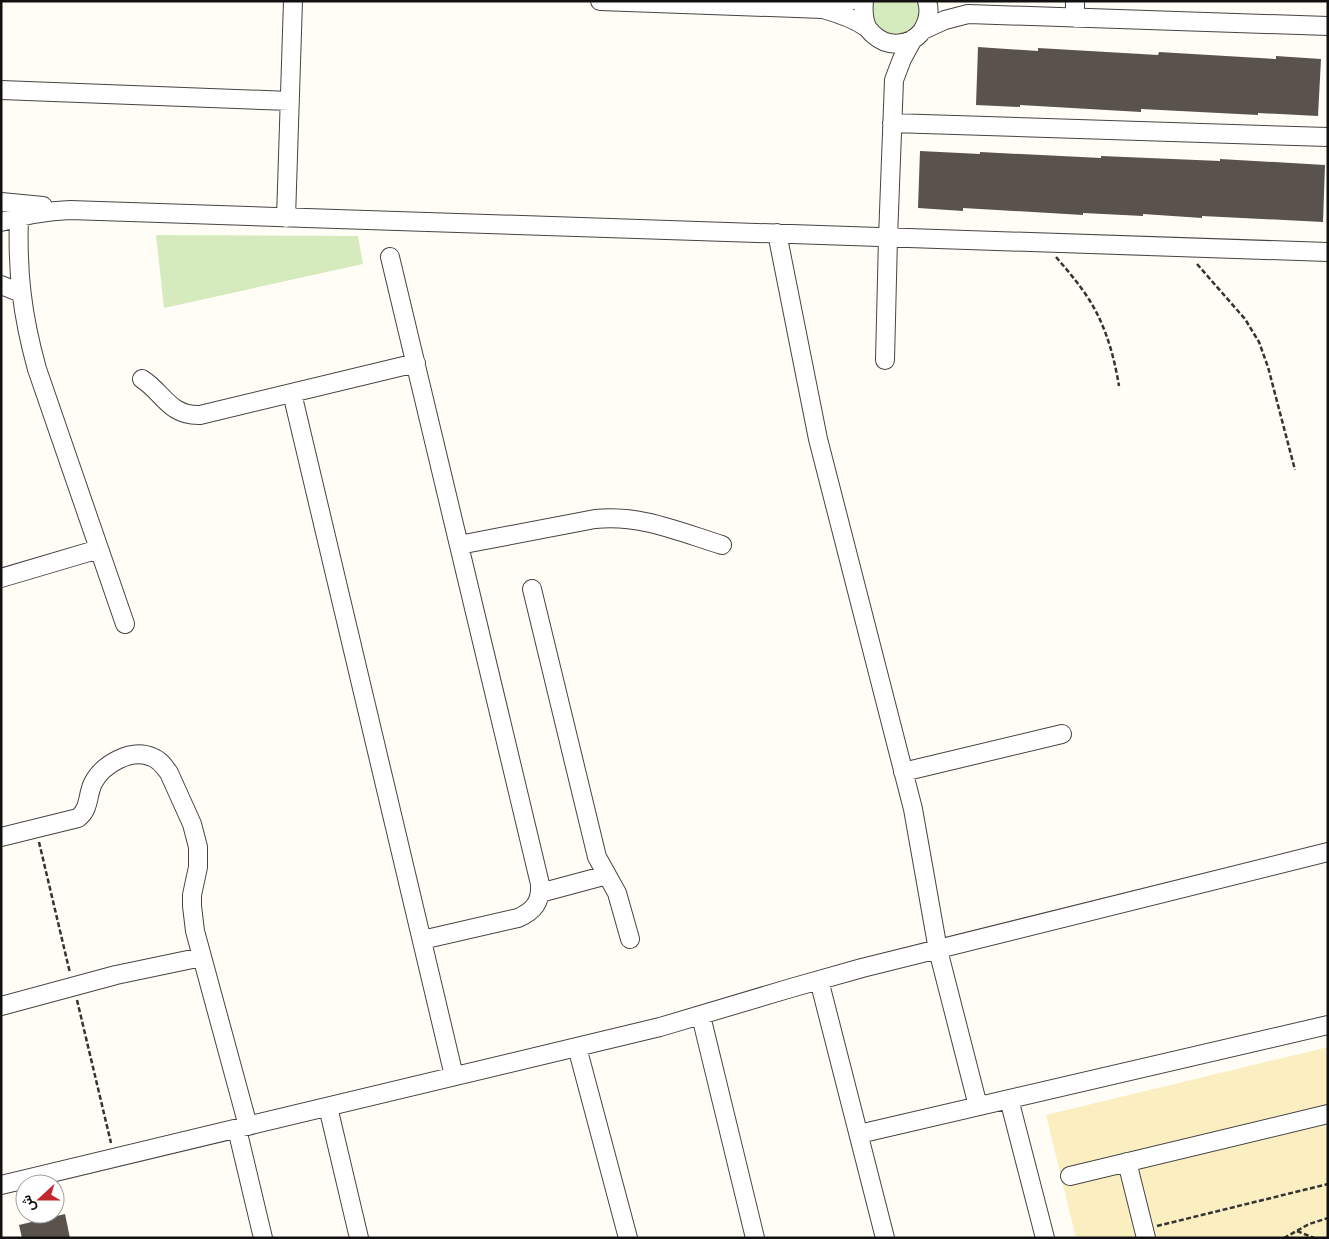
<svg xmlns="http://www.w3.org/2000/svg" width="1329" height="1239" viewBox="0 0 1329 1239" font-family="Lora,Vazirmatn,serif">
<style>
.green{fill:#d5ebbd}
.sand{fill:#fbeec1}
.building{fill:#5a524d}
.lines{fill:none;stroke-linecap:round;stroke-linejoin:round}
.minor-casing{stroke:#444;stroke-width:20}
.path{stroke:#333;stroke-width:2.5;stroke-dasharray:5 2.5;stroke-linecap:butt}
.minor{stroke:#fff;stroke-width:18}
</style>
<rect width="100%" height="100%" fill="#fffdf5"/>
<path class="green" d="M871 1H919C920 13 922 27 909 33 904 36 895 35 889 36L873 25Z
M156 235 358 236 363 264 164 308Z"/>
<path class="sand" d="M1328 1047V1238H1076L1046 1115Z"/>
<path class="building" d="M978 47 1038 51V48L1158 55 1159 52 1276 59V56L1321 59 1318 116 1258 113V115L1141 109V112L1020 105V107L976 105Z
M920 151 980 154V152L1101 158V156L1220 161V159L1325 165 1323 222 1202 216V218L1143 214V216L1083 213V215L963 208V211L918 208Z
M65 1214 70 1238H22L19 1225Z"/>
<g class="lines">
<defs>
<path id="minor" d="M600 1 823 9 850 1
M864 1C863 11 863 18 867 27
M823 9C837 13 853 18 866 27 869 29 871 33 874 35 888 48 911 46 922 31 928 22 930 11 927 1
M1075 18V1
M923 30 945 20 968 14 1328 26
M1 90 290 101
M892 123 1328 137
M1 202 43 206
M19 216C17 272 22 315 37 369L125 624
M286 218 293 1
M1 222C24 215 46 211 70 210L1328 252
M777 233 818 439 913 809 938 950 978 1106
M390 257 540 884C541 902 534 911 518 918L422 940
M1 285 21 293
M885 360 888 238 894 80 902 59 913 39
M142 379C164 393 169 416 200 415L416 363
M292 393 454 1076
M459 545 595 519C640 514 680 532 722 545
M1 578 99 549
M532 589 597 857 617 893 630 939
M903 772 1062 734
M1 837 78 818C90 809 87 795 93 783 103 764 131 748 152 757 160 760 164 766 169 773L192 824 198 847V867L192 895V906L195 931 248 1126
M540 893 607 875
M819 980 885 1238
M1 1006 116 975 202 957
M701 1016 755 1238
M577 1047 628 1238
M1009 1099 1045 1238
M328 1107 359 1238
M237 1129 263 1238
M859 1134 1328 1025
M1127 1162 1146 1238
M1070 1176 1328 1114
M1 1185 660 1027 791 988 862 968 1328 852"/>
</defs>
<use href="#minor" class="minor-casing"/>
<path class="path" d="M1056 257C1068 271 1080 285 1090 301 1106 327 1114 356 1119 386
M1197 264 1245 319 1259 342 1268 367 1295 470
M39 842 70 973
M77 1000 111 1143
M1157 1226 1328 1184
M1297 1231 1314 1238
M1284 1238 1309 1224 1328 1218"/>
<use href="#minor" class="minor"/>
</g>
<rect width="1329" height="1239" fill="none" stroke="#111111" stroke-width="5"/>
<g transform="translate(40 1199) rotate(249)"><circle r="24" fill="#ffffff" stroke="#a0a0a0"/>
<path d="M0-4L9 19L0 12L-9 19Z" fill="#c4262e"/>
<text y="-8" font-size="14" font-weight="bold" text-anchor="middle" fill="#111111">ش</text>
</g>
</svg>
